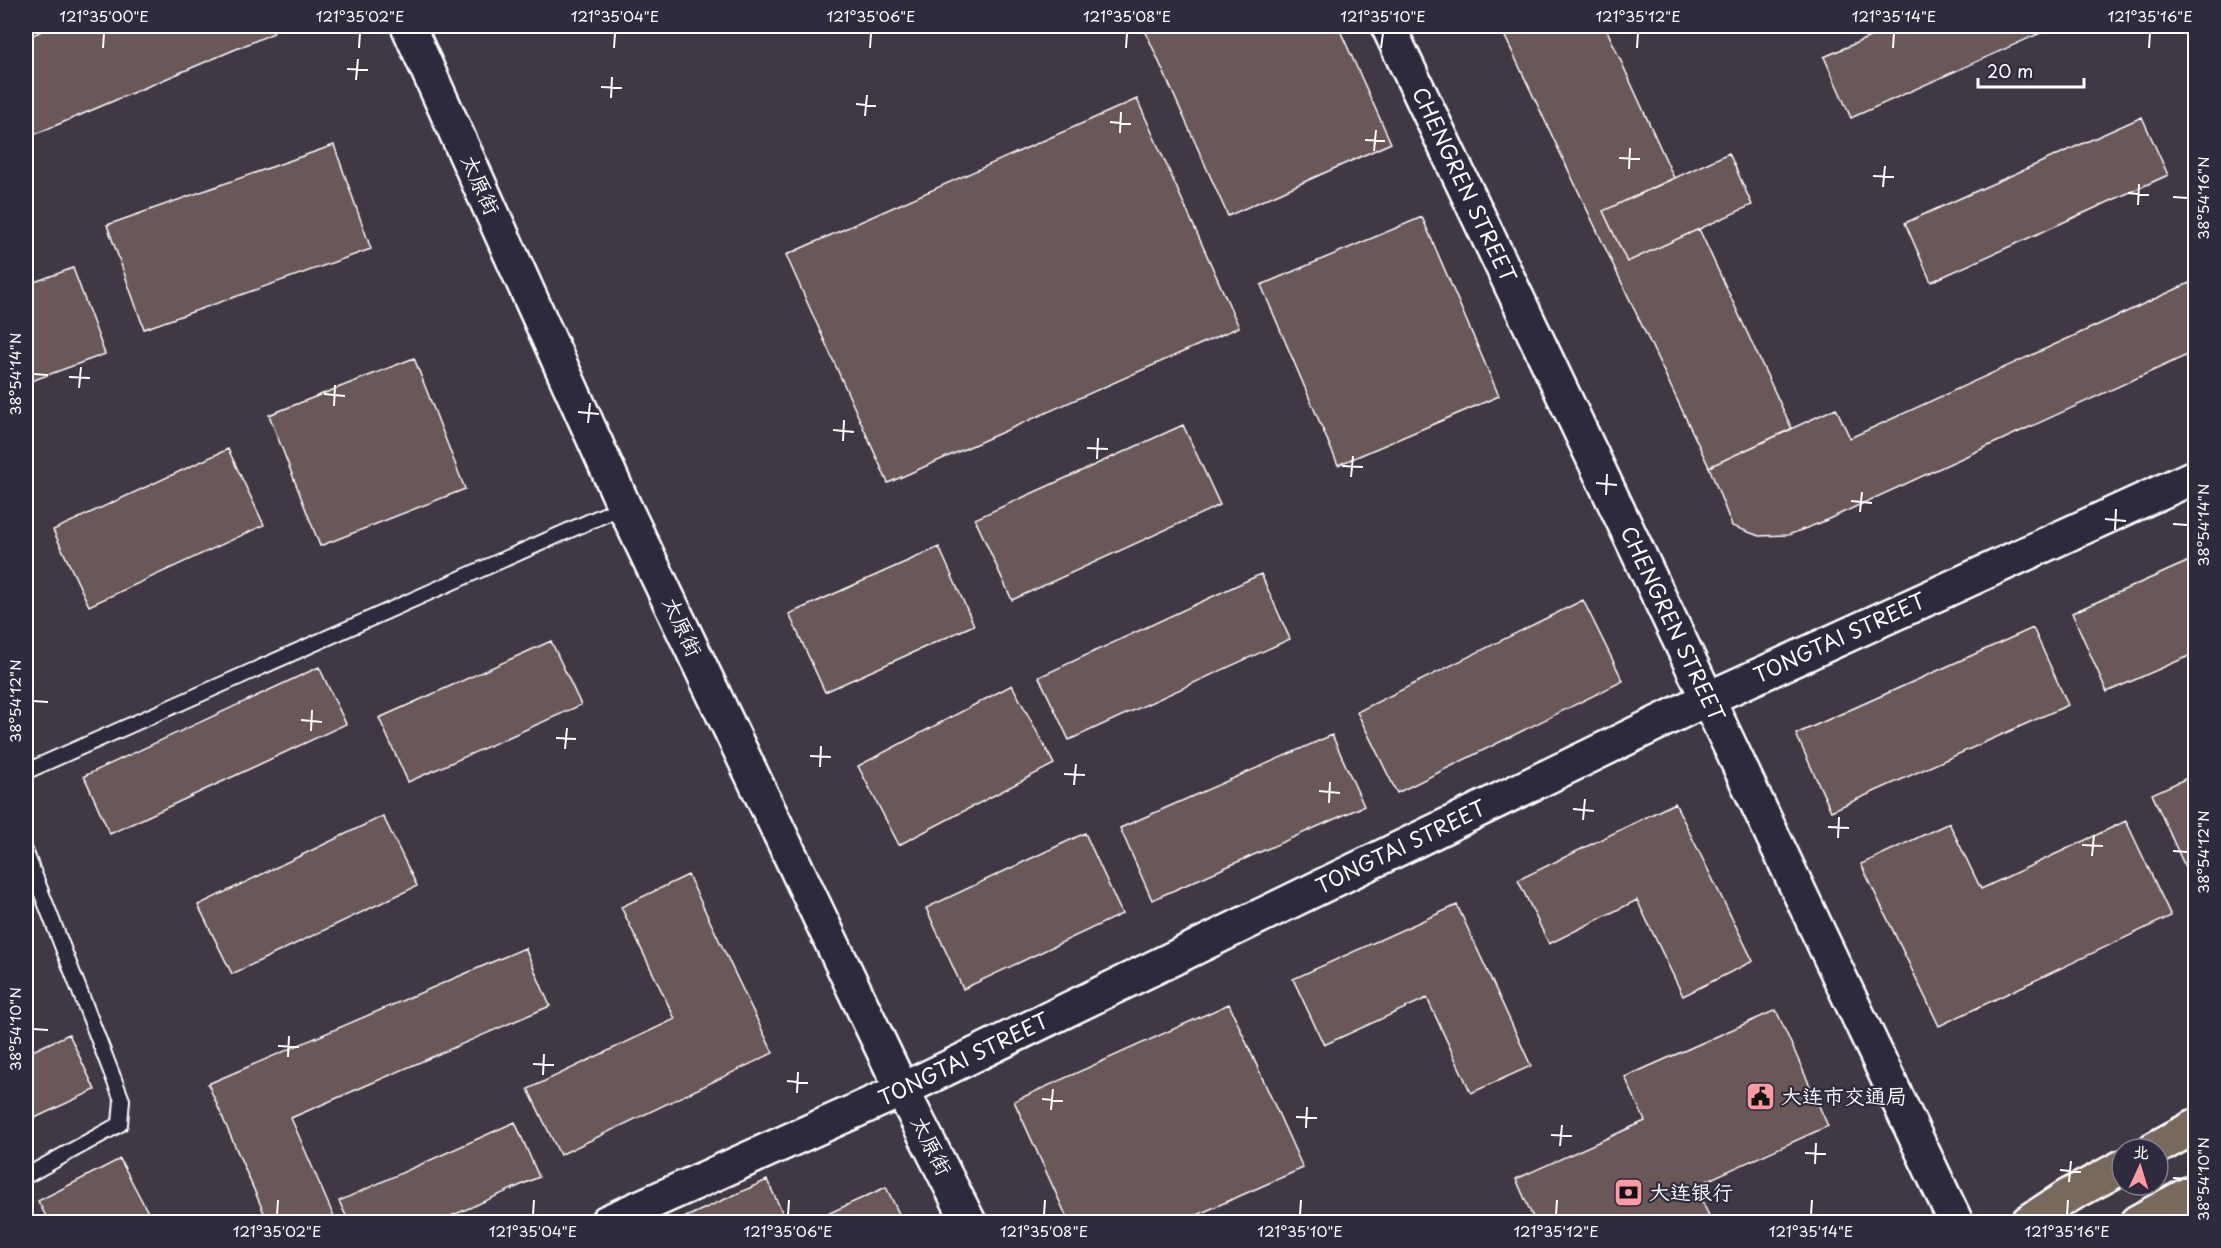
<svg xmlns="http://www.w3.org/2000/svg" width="2221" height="1248" viewBox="0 0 2221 1248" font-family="'Playpen Sans','LXGW WenKai TC',sans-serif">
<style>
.building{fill:#6b5859;stroke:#fff;stroke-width:1.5}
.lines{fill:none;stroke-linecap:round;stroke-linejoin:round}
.service-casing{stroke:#fff;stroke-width:18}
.tertiary-casing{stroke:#fff;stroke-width:38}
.trunk-casing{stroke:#fff;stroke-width:38}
.service{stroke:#2f2a3d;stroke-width:14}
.tertiary{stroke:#2f2a3d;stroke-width:33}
.trunk{stroke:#77695c;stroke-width:33}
.ticks{fill:none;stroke:#fff;stroke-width:2}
.labels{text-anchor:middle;stroke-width:4.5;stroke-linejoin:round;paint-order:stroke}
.street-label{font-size:21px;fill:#fff;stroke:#2f2a3d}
.poi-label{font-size:21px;fill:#fff;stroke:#2f2a3d;text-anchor:start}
.neatline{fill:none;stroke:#fff;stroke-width:2}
.ticks-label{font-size:15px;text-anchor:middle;fill:#fff}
</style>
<rect width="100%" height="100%" fill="#413845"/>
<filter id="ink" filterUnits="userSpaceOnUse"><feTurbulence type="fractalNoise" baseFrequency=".0167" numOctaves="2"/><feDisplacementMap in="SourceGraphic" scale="12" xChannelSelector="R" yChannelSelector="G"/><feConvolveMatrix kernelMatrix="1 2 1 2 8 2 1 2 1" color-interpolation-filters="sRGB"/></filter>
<g filter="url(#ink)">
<path class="building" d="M53 26H270L274 33 26 138V38Z
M1143 26H1338L1391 143 1228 216Z
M1500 26H1605L1674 178 1603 211 1627 262 1699 229 1792 429 1709 467Z
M1895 26H2056L1851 118 1824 57Z
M1137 99 1239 327 888 483 786 255Z
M2142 117 2168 175 1931 282 1905 223Z
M334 145 371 249 144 329 107 225Z
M1729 153 1752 205 1627 262 1603 211Z
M1422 217 1499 396 1338 465 1261 285Z
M73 268 105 354 26 383V285Z
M2196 280V351L1820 523 1788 535 1759 536 1732 526 1709 467 1836 408 1850 438Z
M414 358 465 489 320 546 269 415Z
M1183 425 1220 505 1012 600 975 519Z
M228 449 264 525 89 606 53 530Z
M939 547 974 625 825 692 789 614Z
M2196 558V653L2107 692 2072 613Z
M1261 574 1290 639 1069 740 1039 677Z
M1583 600 1623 681 1397 793 1357 712Z
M2033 628 2068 705 1831 811 1796 734Z
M551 641 581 705 408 782 379 718Z
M319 667 346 724 110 834 84 776Z
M1012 685 1054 764 899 845 858 766Z
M1332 735 1364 806 1152 900 1120 828Z
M2196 774V891L2152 794Z
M1675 803 1753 961 1683 996 1637 900 1549 944 1518 880Z
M383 816 417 886 232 974 198 905Z
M2126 821 2171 916 1939 1026 1861 864 1949 823 1981 889Z
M1085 833 1122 914 963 989 926 908Z
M688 875 773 1053 560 1155 528 1089 675 1019 621 907Z
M1457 905 1531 1066 1471 1093 1427 998 1324 1045 1293 979Z
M525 948 550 1006 291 1118 334 1217 320 1222H268L208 1084Z
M1229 1004 1303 1168 1181 1222H1069L1014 1101Z
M1776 1010 1828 1126 1695 1186 1712 1222H1535L1516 1179 1645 1121 1625 1077Z
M69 1034 95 1090 26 1122V1054Z
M515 1122 539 1177 438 1222H349L339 1201Z
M120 1159 153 1222H49L38 1201Z
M767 1180 787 1222H675Z
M886 1187 903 1222H829L825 1215Z"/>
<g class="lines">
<defs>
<path id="service" d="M26 774 27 771 624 506
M26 853 122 1100 120 1124 26 1176"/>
<g id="tertiary">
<path d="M408 26 624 506 902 1090 969 1222"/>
<path id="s1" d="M1388 26 1956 1222"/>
<path id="s2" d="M607 1222 902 1090 1707 699 2196 476"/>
</g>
<path id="trunk" d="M2154 1149 2196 1126
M2028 1222 2068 1196 2122 1167
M2137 1222 2196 1190"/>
</defs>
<use href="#service" class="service-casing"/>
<use href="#tertiary" class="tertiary-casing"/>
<use href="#trunk" class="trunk-casing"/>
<use href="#service" class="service"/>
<use href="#tertiary" class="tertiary"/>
<use href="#trunk" class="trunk"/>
</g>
</g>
<path class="ticks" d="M103 48 104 33M359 48 360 33M614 48 615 33M870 48 871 33M1126 48 1127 33M1381 48 1383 33M1637 48 1638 33M1893 48 1894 33M2149 48 2150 33M347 69 368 70M356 80 358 59M601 87 622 88M611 98 612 77M856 104 876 106M865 116 867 95M1110 122 1131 124M1120 133 1121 112M1365 140 1385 141M1374 151 1376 130M1619 158 1640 159M1629 169 1630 148M1873 176 1894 177M1883 187 1885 166M2128 193 2149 195M2173 197 2188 198M2138 205 2139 184M33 374 48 375M69 377 90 378M79 388 81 367M324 394 345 396M334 406 335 385M578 412 599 414M588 423 590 403M833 430 854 432M843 441 844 420M1087 448 1108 449M1097 459 1098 438M1342 466 1363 467M1351 477 1353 456M1596 483 1617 485M1606 495 1607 474M1851 501 1872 503M1860 512 1862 492M2105 519 2126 521M2173 524 2188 525M2115 530 2116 509M33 701 48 702M301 720 322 722M311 731 312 710M556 738 576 739M565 749 567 728M810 756 831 757M820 767 821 746M1064 774 1085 775M1074 785 1076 764M1319 791 1340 793M1329 803 1330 782M1573 809 1594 811M1583 820 1585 799M1828 827 1849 828M1838 838 1839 817M2082 845 2103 846M2173 851 2188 852M2092 856 2094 835M33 1029 48 1030M278 1046 299 1047M288 1057 289 1036M533 1064 554 1065M543 1075 544 1054M787 1081 808 1083M797 1093 798 1072M1042 1099 1063 1101M1051 1110 1053 1089M1296 1117 1317 1118M1306 1128 1307 1107M1551 1135 1572 1136M1560 1146 1562 1125M1805 1153 1826 1154M1815 1164 1816 1143M2060 1170 2081 1172M2173 1178 2188 1179M2069 1182 2071 1161M277 1215 278 1200M533 1215 534 1200M788 1215 789 1200M1044 1215 1045 1200M1300 1215 1301 1200M1556 1215 1557 1200M1811 1215 1812 1200M2067 1215 2068 1200"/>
<defs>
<symbol id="civic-square" viewBox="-11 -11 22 22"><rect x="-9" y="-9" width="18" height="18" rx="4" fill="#ff9aa2" stroke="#2f2a3d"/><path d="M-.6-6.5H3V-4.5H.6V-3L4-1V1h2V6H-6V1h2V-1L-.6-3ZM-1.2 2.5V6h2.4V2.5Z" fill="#111"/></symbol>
<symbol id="bank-square" viewBox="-11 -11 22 22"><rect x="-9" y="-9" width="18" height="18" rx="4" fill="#ff9aa2" stroke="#2f2a3d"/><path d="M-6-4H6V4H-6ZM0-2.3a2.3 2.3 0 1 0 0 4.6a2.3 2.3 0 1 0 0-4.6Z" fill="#111"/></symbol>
</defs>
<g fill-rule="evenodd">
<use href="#civic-square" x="1744" y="1080" width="33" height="33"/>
<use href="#bank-square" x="1612" y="1176" width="33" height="33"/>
</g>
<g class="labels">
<g class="street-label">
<text transform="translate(480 185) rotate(66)" y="7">太原街</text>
<text dy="7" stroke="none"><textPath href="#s1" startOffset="176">CHENGREN STREET</textPath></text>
<text dy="7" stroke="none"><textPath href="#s1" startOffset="662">CHENGREN STREET</textPath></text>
<text transform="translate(682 627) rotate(65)" y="7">太原街</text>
<text dy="7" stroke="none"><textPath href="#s2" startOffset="1364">TONGTAI STREET</textPath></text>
<text dy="7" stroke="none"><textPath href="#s2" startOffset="878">TONGTAI STREET</textPath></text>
<text dy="7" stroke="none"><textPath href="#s2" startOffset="392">TONGTAI STREET</textPath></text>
<text transform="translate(931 1146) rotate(63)" y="7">太原街</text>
</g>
<g class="poi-label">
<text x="1781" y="1104">大连市交通局</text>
<text x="1649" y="1200">大连银行</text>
</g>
</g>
<rect width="2221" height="1248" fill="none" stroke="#2f2a3d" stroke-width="66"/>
<g transform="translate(2140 1167) rotate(4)"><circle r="28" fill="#2f2a3d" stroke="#827f8b" stroke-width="1.5"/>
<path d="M0-4.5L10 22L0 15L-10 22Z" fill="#ff9aa2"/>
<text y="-9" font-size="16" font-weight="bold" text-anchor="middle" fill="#ffffff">北</text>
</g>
<path d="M1978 78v9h106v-9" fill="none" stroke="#ffffff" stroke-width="3"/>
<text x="1987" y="78" font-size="18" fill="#ffffff" stroke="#2f2a3d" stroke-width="4.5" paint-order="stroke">20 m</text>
<rect x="33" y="33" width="2155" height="1182" class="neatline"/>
<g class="ticks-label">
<text x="104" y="22">121°35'00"E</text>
<text x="360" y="22">121°35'02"E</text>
<text x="615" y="22">121°35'04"E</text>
<text x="871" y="22">121°35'06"E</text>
<text x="1127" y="22">121°35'08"E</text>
<text x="1383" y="22">121°35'10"E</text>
<text x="1638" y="22">121°35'12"E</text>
<text x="1894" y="22">121°35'14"E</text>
<text x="2150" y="22">121°35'16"E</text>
<text transform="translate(2204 198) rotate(-90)" y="5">38°54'16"N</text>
<text transform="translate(16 374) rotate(-90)" y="5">38°54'14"N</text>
<text transform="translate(2204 525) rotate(-90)" y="5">38°54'14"N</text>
<text transform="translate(16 701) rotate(-90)" y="5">38°54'12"N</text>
<text transform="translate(2204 852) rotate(-90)" y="5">38°54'12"N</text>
<text transform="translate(16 1029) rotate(-90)" y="5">38°54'10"N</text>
<text transform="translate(2204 1179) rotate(-90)" y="5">38°54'10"N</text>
<text x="277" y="1237">121°35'02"E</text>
<text x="533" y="1237">121°35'04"E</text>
<text x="788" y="1237">121°35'06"E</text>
<text x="1044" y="1237">121°35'08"E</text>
<text x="1300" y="1237">121°35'10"E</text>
<text x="1556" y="1237">121°35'12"E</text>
<text x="1811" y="1237">121°35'14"E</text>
<text x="2067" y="1237">121°35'16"E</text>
</g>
</svg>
